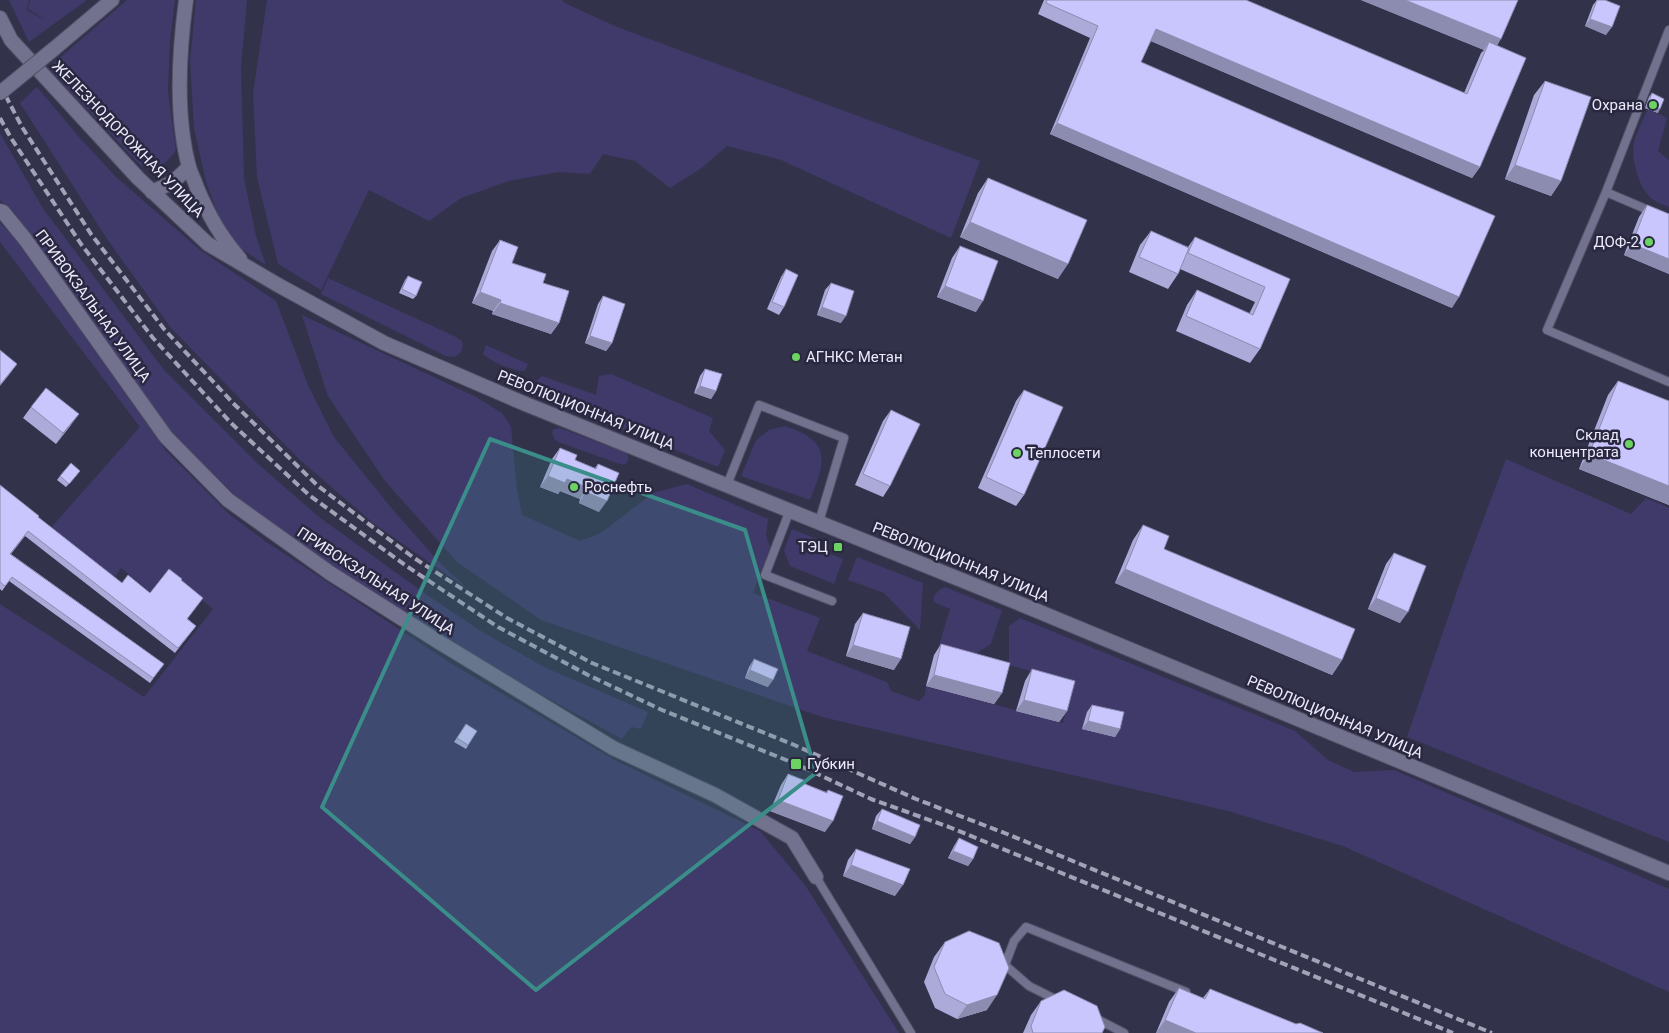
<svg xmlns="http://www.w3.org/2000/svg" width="1669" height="1033" viewBox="0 0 1669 1033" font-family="Roboto,sans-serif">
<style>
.green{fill:#3f3a6a}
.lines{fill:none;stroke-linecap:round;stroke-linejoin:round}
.service-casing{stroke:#515066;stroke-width:10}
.minor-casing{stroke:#515066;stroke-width:16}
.tertiary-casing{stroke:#515066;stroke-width:16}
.secondary-casing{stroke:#515066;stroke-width:16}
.service{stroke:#72718e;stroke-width:8}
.minor{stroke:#72718e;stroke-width:14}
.tertiary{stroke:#72718e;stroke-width:14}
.secondary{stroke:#72718e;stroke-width:14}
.rail{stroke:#a3a2b6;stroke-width:4;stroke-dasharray:8 4;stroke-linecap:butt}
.secondary-bridge-casing{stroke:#515066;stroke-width:16;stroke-linecap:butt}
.secondary-bridge{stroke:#72718e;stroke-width:14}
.wall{fill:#acaad9}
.shaded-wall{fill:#8c8bb0}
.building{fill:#c8c6fc;stroke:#8c8bb0}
.marked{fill:#3b8d8a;fill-opacity:0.2;stroke:#3b8d8a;stroke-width:4;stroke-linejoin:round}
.poi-dot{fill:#6cd362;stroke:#292840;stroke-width:2}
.labels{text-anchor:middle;stroke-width:5;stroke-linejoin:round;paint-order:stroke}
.poi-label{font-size:15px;fill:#ecebfc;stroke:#292840;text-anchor:end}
.street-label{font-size:15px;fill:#ecebfc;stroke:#292840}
</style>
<rect width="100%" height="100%" fill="#33324b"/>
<path class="green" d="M9 0H29L27 10 42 19 45 15 42 18 28 9 30 0H87L29 42Z
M127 0H175L170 42 168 91 176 150C166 164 159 170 141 166L48 68Z
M196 0H247L241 67 244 178 256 236 266 265 240 248 224 231 206 182 194 128 190 61Z
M267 0H561L567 4 617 27 980 161 951 238 781 160 727 146 703 167 670 188 635 161 603 154 590 174 558 172 509 181 461 198 429 221 369 190 321 290 278 264 257 177 253 93Z
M37 87 79 137 116 177 200 250 276 301 308 385 334 437 393 510 439 562 469 590 373 523 299 459 171 328 107 239 20 103Z
M1648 109 1667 118 1658 151 1669 160V207C1662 204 1654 202 1648 195 1638 184 1631 158 1634 142 1637 131 1643 120 1648 109Z
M0 133 42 207 164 370 258 464 319 517 430 597 484 633 544 667 648 712 641 729 631 727 622 739 520 683 390 606 255 514 186 449 166 426 14 212 0 200Z
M0 223 13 236 166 451 229 514 265 541 452 664 615 760 760 831 805 885 899 1033H0V604L144 697 213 609 167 571 150 592 121 568 112 581 49 530 140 427 0 242Z
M328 278 454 336 462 341C463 349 462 353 455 357L446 356 321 294Z
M302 315 476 397 502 413 511 427 517 490 522 515 580 541 601 533 653 493 687 484 768 519 766 535 770 547 753 593 820 618 807 651 887 682 891 691 919 701 925 695 926 686 1063 723 1073 683 1009 665V626L1020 618 1295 731 1328 760 1354 772 1394 770 1669 889V992L1343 846 1228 811 822 717 541 620 457 562 385 481 328 396Z
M486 345 528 364 525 371C512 371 492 362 483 354Z
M611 374 713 418 709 431 725 450 718 467 617 427 553 405 543 395 537 380 542 376 596 395 599 376Z
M785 426C793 429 803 432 810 438 832 454 817 480 810 500L741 476 756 440 769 430Z
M560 428 626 453 629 458 626 464H620L558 442 554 439 552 433 554 429Z
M1506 459 1631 514 1646 498 1669 508V842L1407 737 1464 571Z
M792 529 826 543 823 551 843 559 834 584 790 566 784 550Z
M857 557 923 583 920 630 884 593 848 580Z
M945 587 1002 610 991 644 966 660 937 652 950 609 934 602V596L939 590Z"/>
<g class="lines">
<defs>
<path id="service" d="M1669 30 1606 192 1547 330 1669 382
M1606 192 1669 219
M727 485 759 405 844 438 819 522
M790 510 765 575 832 601
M816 877 911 1033
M1057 1000 1029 986 1005 965 1014 941 1026 927 1186 992
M1095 1018 1124 1033"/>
<path id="minor" d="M0 211 3 212 25 239 166 437 228 500 330 573 439 642 613 748 715 795 792 838 816 877"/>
<path id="tertiary" d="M186 0C179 52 175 115 189 167 191 174 195 181 197 188 209 216 220 236 240 259
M0 18 11 40 138 178 208 244 278 285 384 343 523 403 1011 600 1669 873
M152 192 173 182 189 167"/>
<path id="secondary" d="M55 48 112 0"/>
</defs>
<use href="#service" class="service-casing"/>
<use href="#minor" class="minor-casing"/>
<use href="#tertiary" class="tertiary-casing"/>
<use href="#secondary" class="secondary-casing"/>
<use href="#service" class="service"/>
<use href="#minor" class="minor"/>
<use href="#tertiary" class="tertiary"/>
<use href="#secondary" class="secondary"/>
<path class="rail" d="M0 85 22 127 91 234 164 329 233 403 318 486 414 558 507 618 592 663 792 744 916 799 1007 834 1492 1033
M0 118 11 138 81 244 153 338 231 423 309 495 405 565 498 627 588 675 662 710 796 764 871 799 949 827 1453 1033"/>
<defs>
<path id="secondary-bridge" d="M0 93 55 48"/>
</defs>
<use href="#secondary-bridge" class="secondary-bridge-casing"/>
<use href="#secondary-bridge" class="secondary-bridge"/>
</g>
<path class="wall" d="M1044 0H1246L1464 93 1481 53 1484 50 1361 0H1518L1497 46 1480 167 1472 178 1151 41 1141 62 1452 308 1050 134 1090 38 1038 14Z
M1597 0H1605L1606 35 1585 26 1593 5Z
M1545 81 1561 181 1551 196 1505 179 1534 95Z
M1652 93 1658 113 1645 108 1649 97Z
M988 178 1058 279 960 237 978 193Z
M1647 205 1669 214V274L1624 255 1639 217Z
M1151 231 1188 247 1195 237 1290 279 1260 349 1250 363 1176 331 1187 305 1197 290 1249 314 1255 302 1180 269 1178 274 1168 289 1129 272 1140 245Z
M500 240 512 263 543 283 559 323 551 334 492 314 493 311 472 303 492 251Z
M960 246 976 312 937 297 952 258Z
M786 269 784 307 779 315 767 309 781 277Z
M408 276 416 296 413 299 399 293 405 280Z
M831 283 841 323 817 315 825 290Z
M603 296 612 343 606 351 585 343 598 304Z
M705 369 716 391 711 399 694 393 700 376Z
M1618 381 1669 401V505L1579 469 1608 395Z
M1024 390V495L1016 506 978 488 1016 401Z
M31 407 71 425 56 444 23 418Z
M891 410 890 486 883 497 855 485 883 421Z
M560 448 575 460 595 468 598 464 599 512 579 503 580 499 560 491 558 494 540 487 552 459Z
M77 475 66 487 57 480 60 476Z
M0 485 38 517 122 583 150 593 181 580 188 619 196 626 175 653 25 536 11 554 164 664 150 683 9 581 2 591 0 589Z
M1143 525 1164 549 1342 660 1332 675 1115 583 1133 540Z
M1394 553 1400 623 1368 609 1386 564Z
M863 613 894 670 846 656 855 624Z
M941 644 1002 693 994 704 926 686 934 655Z
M754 659 768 687 745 678 749 667Z
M1032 669 1067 711 1059 722 1016 711 1025 681Z
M1092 705 1120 729 1115 737 1082 729 1087 712Z
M466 724 477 731 466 749 454 742Z
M788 774 805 784 826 792 828 790 825 832 770 811 781 785Z
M882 809 915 837 910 844 872 829 876 816Z
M959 838 973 859 968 866 948 858 954 846Z
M856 849 895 896 843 876 848 860Z
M945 942 987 1010 957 1019 935 1008 924 982 934 957Z
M1179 988 1203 998 1210 989 1296 1024 1323 1033H1156L1169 1002Z
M1041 1001 1102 1033H1023L1031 1015Z"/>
<path class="shaded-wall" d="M1361 0H1405L1501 39 1492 53 1489 42 1484 50Z
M1590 19 1612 27 1606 35 1585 26Z
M1156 29 1480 167 1472 178 1148 40Z
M1648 104 1660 109 1658 113 1645 108Z
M1057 123 1459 297 1452 308 1050 134Z
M1515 165 1561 181 1551 196 1505 179Z
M970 222 1068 264 1058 279 960 237Z
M1632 244 1669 259V274L1624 255Z
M945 286 983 301 976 312 937 297Z
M480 292 501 300 493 311 472 303Z
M500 303 559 323 551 334 492 314Z
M822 307 846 316 841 323 817 315Z
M590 336 612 343 606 351 585 343Z
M17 364 9 375 0 386V385Z
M700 386 716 391 711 399 694 393Z
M79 414 71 425 56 444 63 433Z
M1589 454 1669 486V505L1579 469Z
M548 476 567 479 588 488 580 499 560 491 558 494 540 487Z
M586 492 607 501 599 512 579 503Z
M1125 569 1342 660 1332 675 1115 583Z
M1376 598 1408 612 1400 623 1368 609Z
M853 645 901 659 894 670 846 656Z
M750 670 773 680 768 687 745 678Z
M934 675 1002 693 994 704 926 686Z
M1024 700 1067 711 1059 722 1016 711Z
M1088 721 1120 729 1115 737 1082 729Z
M778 800 833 821 825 832 770 811Z
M877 821 915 837 910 844 872 829Z
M953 851 973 859 968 866 948 858Z
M851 865 903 885 895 896 843 876Z
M997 995 987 1010 957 1019 967 1005Z
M1165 1020 1196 1033H1156Z"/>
<path class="building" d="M1047 0H1246L1467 94 1489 42 1526 58 1480 167 1156 29 1141 62 1495 216 1459 297 1057 123 1098 26 1046 3Z
M1405 0H1518L1501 39Z
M1597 0H1605L1620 6 1612 27 1590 19Z
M1545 81 1591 97 1561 181 1515 165Z
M1652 93 1664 99 1660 109 1648 104Z
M988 178 1087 220 1068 264 970 222Z
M1647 205 1669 214V259L1632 244Z
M1151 231 1189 248 1178 274 1139 257Z
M1195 237 1290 279 1260 349 1186 316 1197 290 1253 315 1265 287 1188 253Z
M500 240 518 247 512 263 546 274 543 283 569 291 559 323 500 303 501 300 480 292Z
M960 246 998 261 983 301 945 286Z
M786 269 798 275 784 307 772 302Z
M408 276 422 282 416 296 402 289Z
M831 283 854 291 846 316 822 307Z
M603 296 625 304 612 343 590 336Z
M0 350 17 364 0 385Z
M705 369 722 374 716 391 700 386Z
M1618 381 1669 401V486L1589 454Z
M46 388 79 414 63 433 31 407Z
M1024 390 1063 407 1024 495 986 477Z
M891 410 920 424 890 486 863 474Z
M560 448 577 455 575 460 596 469 598 464 619 473 607 501 586 492 588 488 567 479 565 483 548 476Z
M71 463 80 471 69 484 60 476Z
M0 485 39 516 38 517 122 583 128 575 150 593 169 569 182 579 181 580 203 598 187 619 196 626 178 648 28 531 10 554 164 664 153 678 12 577 5 586 0 582Z
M1143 525 1169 536 1164 549 1355 629 1342 660 1125 569Z
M1394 553 1426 566 1408 612 1376 598Z
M863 613 910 627 901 659 853 645Z
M941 644 1010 663 1002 693 934 675Z
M754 659 778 669 773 680 750 670Z
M1032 669 1075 681 1067 711 1024 700Z
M1092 705 1124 712 1120 729 1088 721Z
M466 724 477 731 468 745 457 738Z
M788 774 806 781 805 784 827 793 828 790 843 796 833 821 778 800Z
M882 809 920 825 915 837 877 821Z
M959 838 978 847 973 859 953 851Z
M856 849 910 869 903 885 851 865Z
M969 931 999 943 1009 968 997 995 967 1005 945 994 934 967 945 942Z
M1179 988 1205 999 1210 989 1296 1024 1300 1023 1323 1033H1196L1165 1020Z
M1064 990 1097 1006 1105 1027 1102 1033H1033L1031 1026 1041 1001Z"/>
<path class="marked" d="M490 439 745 530 816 773 536 990 322 807Z"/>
<g class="poi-dot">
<circle cx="1653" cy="105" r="5"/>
<circle cx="1649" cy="242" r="5"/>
<circle cx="796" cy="357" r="5"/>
<circle cx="1629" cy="444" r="5"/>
<circle cx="1017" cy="453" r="5"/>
<circle cx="574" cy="487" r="5"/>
<rect x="833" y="542" width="10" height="10" rx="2.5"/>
<rect x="790" y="758" width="12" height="12" rx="2.5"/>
</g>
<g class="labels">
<g class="poi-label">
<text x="1643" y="110">Охрана</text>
<text x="1639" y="247">ДОФ-2</text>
<text x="806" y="362" text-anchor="start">АГНКС Метан</text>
<text x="1619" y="440">Склад<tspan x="1619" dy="17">концентрата</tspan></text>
<text x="1027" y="458" text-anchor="start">Теплосети</text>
<text x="584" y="492" text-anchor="start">Роснефть</text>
<text x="828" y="552">ТЭЦ</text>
<text x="807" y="769" text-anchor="start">Губкин</text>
</g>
<g class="street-label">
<text transform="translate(128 139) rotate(46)" y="5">ЖЕЛЕЗНОДОРОЖНАЯ УЛИЦА</text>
<text transform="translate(93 306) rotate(54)" y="5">ПРИВОКЗАЛЬНАЯ УЛИЦА</text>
<text transform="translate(586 410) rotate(22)" y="5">РЕВОЛЮЦИОННАЯ УЛИЦА</text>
<text transform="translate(961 562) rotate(22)" y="5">РЕВОЛЮЦИОННАЯ УЛИЦА</text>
<text transform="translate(376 581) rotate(33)" y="5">ПРИВОКЗАЛЬНАЯ УЛИЦА</text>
<text transform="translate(1335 717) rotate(23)" y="5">РЕВОЛЮЦИОННАЯ УЛИЦА</text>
</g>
</g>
</svg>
